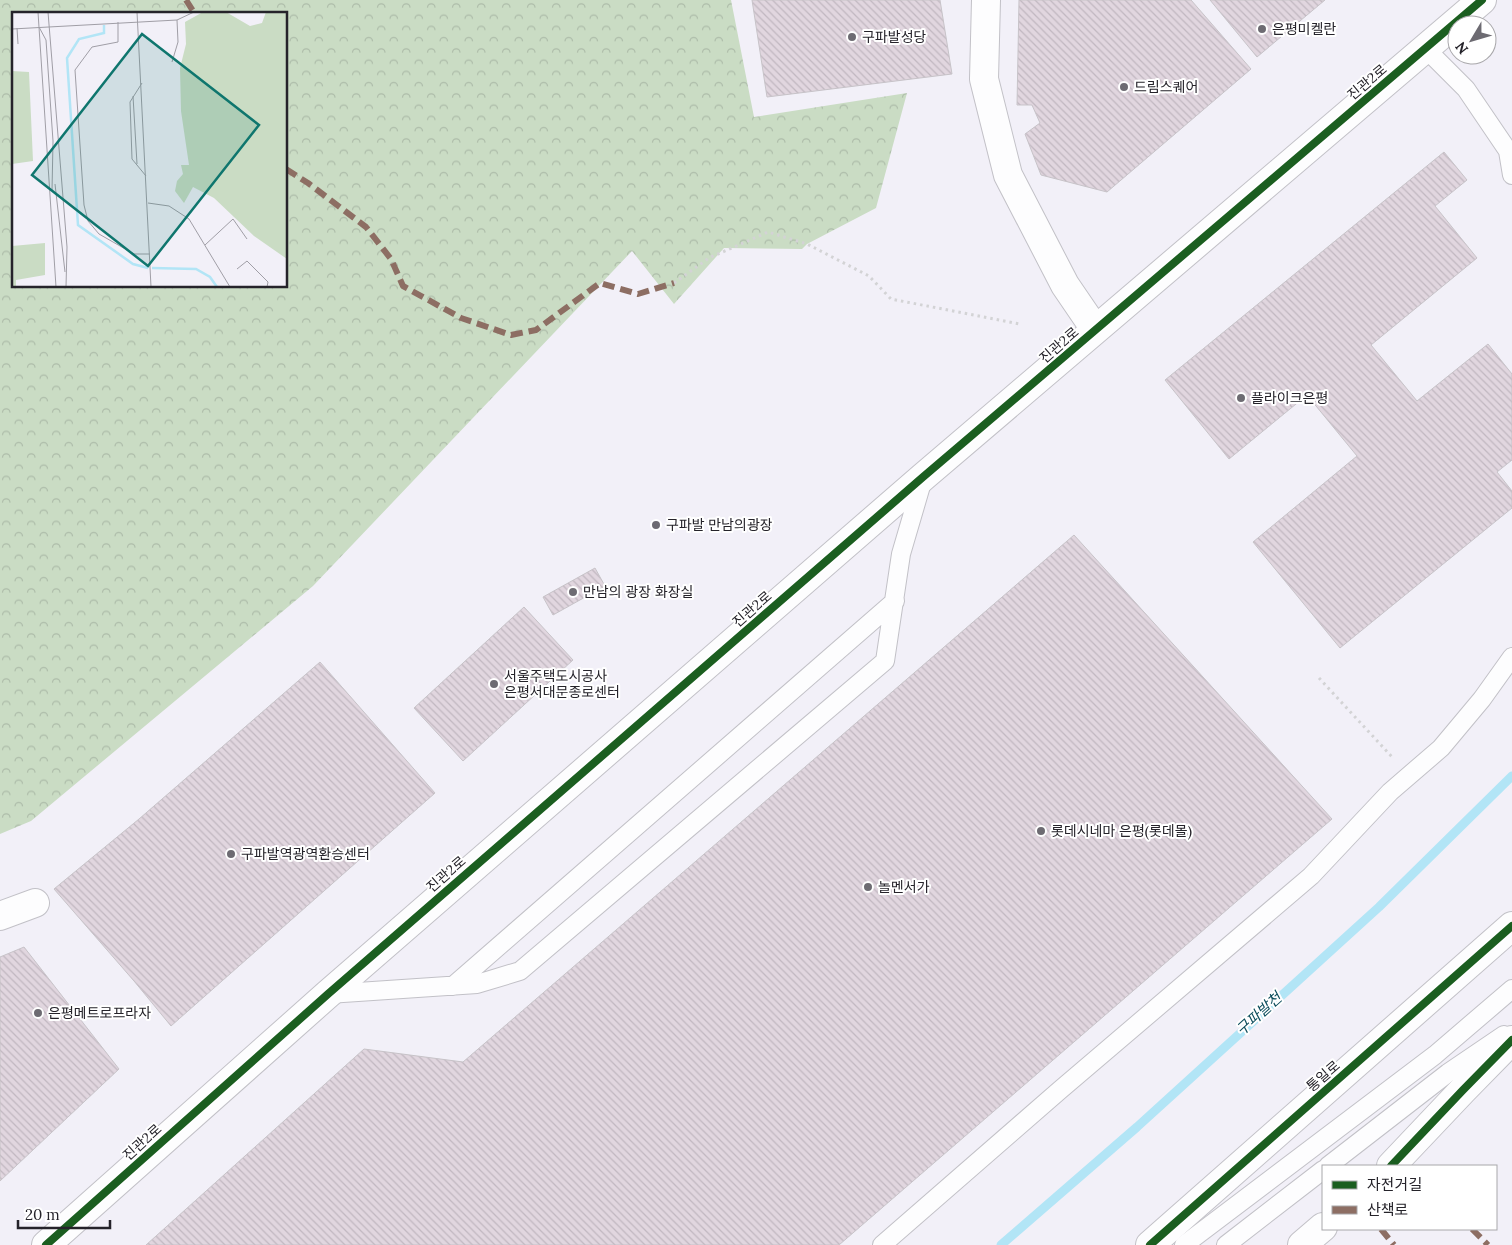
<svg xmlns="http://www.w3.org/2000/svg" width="1512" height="1245" viewBox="0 0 1512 1245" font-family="Lora,'Noto Sans KR',serif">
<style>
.forest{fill:url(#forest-crowns);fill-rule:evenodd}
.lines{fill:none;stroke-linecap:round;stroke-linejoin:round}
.stream{stroke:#b2e5f6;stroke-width:9}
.building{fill:url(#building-back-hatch);stroke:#c7c3c8}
.service-casing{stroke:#c2c1c7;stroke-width:20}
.minor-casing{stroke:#c2c1c7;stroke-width:30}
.tertiary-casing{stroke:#c2c1c7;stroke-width:30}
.primary-casing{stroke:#c2c1c7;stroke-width:30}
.path{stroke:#d3d3d5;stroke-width:3;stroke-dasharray:2.5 4;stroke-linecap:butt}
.service{stroke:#fdfdfe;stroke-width:18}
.minor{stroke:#fdfdfe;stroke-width:28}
.tertiary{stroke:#fdfdfe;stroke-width:28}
.primary{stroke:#fdfdfe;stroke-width:28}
.quiet{stroke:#8d6e63;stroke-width:6;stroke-dasharray:12 6;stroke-linecap:butt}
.cycleway-casing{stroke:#fff;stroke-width:11}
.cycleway{stroke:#1b5e20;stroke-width:8}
.poi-dot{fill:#6d6b72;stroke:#fff;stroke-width:2}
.labels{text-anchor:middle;stroke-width:4;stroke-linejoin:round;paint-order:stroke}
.poi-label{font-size:14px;fill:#25232a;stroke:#fff;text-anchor:start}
.street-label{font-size:14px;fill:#25232a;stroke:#fff}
.water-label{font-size:15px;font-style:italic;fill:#0c4d5c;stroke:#fff}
.inset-river{fill:none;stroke:#b2e5f6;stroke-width:2.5}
.inset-road{fill:none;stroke:#a09ea6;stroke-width:1}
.view{fill:#0f766e;fill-opacity:0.15;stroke:#0f766e;stroke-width:2.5}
.inset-edge{fill:none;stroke:#25232a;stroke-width:2.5}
</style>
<defs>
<pattern id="forest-crowns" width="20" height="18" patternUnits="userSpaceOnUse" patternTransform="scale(1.25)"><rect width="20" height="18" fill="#cadcc4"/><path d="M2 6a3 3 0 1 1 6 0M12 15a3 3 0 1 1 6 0" fill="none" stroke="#adbca9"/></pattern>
<pattern id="building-back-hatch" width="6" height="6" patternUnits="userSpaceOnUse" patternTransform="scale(1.25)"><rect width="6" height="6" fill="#e1d6df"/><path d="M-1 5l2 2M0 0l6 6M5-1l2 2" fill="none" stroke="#c1b7c0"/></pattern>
</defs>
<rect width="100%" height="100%" fill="#f2f0f8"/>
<path class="forest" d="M0 0H731L754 117 907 93 876 208 807 244 802 249 724 248 674 304 632 251 313 586 31 821 0 834ZM14 14H286V286H14Z"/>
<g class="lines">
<path class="stream" d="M1001 1245 1137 1127 1379 907 1512 776"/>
</g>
<path class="building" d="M752 0H940L952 74 767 97Z
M1019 0H1191L1251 69 1107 192 1041 175 1025 134 1040 123 1032 105H1017Z
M1210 0H1325L1257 57Z
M1444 152 1467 180 1435 206 1477 258 1371 345 1417 401 1488 344 1512 374V460L1497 472 1512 491V508L1340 648 1253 542 1357 456 1307 395 1229 459 1165 380Z
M1074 535 1332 819 839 1245H146L364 1049 463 1062Z
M595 568 605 586 553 615 543 597Z
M524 607 573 660 463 761 414 708Z
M320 662 435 793 171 1026 134 981 54 889 139 819Z
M24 947 119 1069 0 1181V957Z"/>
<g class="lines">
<defs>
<path id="service" d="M1425 48 1466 89 1508 151 1512 175
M453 986 895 601
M328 994 477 984 520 971 885 661 901 554 923 479
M1328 1166 1448 1073 1504 1035
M882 1245 1060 1090 1311 876 1390 792 1441 748 1482 699 1512 657
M1184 1245 1435 1055 1512 989
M1226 1245 1323 1170"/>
<path id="minor" d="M986 0 984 79 1008 175 1065 285 1095 329
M0 916 35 903"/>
<path id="tertiary" d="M46 1245 328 994 923 477 1482 0"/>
<path id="primary" d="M1391 1166 1463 1090 1512 1040
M1150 1245 1512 926
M1302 1245 1323 1227"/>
</defs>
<use href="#service" class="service-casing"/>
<use href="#minor" class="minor-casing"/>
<use href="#tertiary" class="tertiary-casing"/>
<use href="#primary" class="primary-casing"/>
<path class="path" d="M674 283 709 258 768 232 807 244 869 276 891 299 1020 324
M1319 678 1393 758"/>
<use href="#service" class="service"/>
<use href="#minor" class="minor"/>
<use href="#tertiary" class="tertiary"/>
<use href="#primary" class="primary"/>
<path class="quiet" d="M186 0 195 14
M286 169 308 183 366 227 391 259 403 286 461 318 511 335 536 330 600 283 638 294 674 283
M1381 1229 1394 1245
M1472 1229 1488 1245"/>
<defs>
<path id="cycleway" d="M1391 1166 1463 1090 1512 1040
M46 1245 328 994 923 477 1482 0
M1150 1245 1512 926"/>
</defs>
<use href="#cycleway" class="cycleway-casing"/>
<use href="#cycleway" class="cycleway"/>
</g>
<g class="poi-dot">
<circle cx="1262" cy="29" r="5"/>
<circle cx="852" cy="37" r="5"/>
<circle cx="1124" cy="87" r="5"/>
<circle cx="1241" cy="398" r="5"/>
<circle cx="656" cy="525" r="5"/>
<circle cx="573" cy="592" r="5"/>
<circle cx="494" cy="684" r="5"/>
<circle cx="1041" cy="831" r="5"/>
<circle cx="231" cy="854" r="5"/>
<circle cx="868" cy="887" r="5"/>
<circle cx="38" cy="1013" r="5"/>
</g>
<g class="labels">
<g class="poi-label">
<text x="1272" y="34">은평미켈란</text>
<text x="862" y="42">구파발성당</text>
<text x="1134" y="92">드림스퀘어</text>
<text x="1251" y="403">플라이크은평</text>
<text x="666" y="530">구파발 만남의광장</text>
<text x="583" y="597">만남의 광장 화장실</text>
<text x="504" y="681">서울주택도시공사<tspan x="504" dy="16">은평서대문종로센터</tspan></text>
<text x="1051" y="836">롯데시네마 은평(롯데몰)</text>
<text x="241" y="859">구파발역광역환승센터</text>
<text x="878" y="892">놀멘서가</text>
<text x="48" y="1018">은평메트로프라자</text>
</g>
<g class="street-label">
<text transform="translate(1367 82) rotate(-40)" y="5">진관2로</text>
<text transform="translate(1059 345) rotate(-41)" y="5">진관2로</text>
<text transform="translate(752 609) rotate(-41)" y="5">진관2로</text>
<text transform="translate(446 874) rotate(-41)" y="5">진관2로</text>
<text transform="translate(1323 1076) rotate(-41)" y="5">통일로</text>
<text transform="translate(142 1142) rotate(-42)" y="5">진관2로</text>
</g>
<g class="water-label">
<text transform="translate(1259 1014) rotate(-42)" y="5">구파발천</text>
</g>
</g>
<g transform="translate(12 12)">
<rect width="275" height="275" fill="#f2f0f8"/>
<path d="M191 0H214L238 14 250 11 254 0H275V247L242 224 202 186 181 175 172 191 163 179 165 169 171 162 169 153H177L169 99 168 56 174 32 173 10ZM0 59 17 60 21 149 0 152ZM33 231V263L4 268V275H0V234Z" fill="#cadcc4"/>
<path class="inset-river" d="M92 13V21L67 27 55 46 66 213 121 252 136 256M140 256 184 257 198 265 205 275"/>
<path class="inset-road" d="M26 0 44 275M36 0 55 235 54 275M125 0 139 275M106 10V30L80 35 63 58 72 193 76 209 87 222 122 242H138M27 15 34 28 41 129 40 179M5 16 6 32M0 17 165 8 182 0M160 50 166 30 165 8M130 71 118 90 120 147 134 164M121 84 125 152M43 172 53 260M136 191 157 194 177 207 218 275M193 233 221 207 235 227M225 257 235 249 256 270 255 275"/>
<path class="view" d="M130 22 247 113 136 254 20 163Z"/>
<rect width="275" height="275" class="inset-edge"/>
</g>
<rect x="1322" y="1165" width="175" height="65" fill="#ffffff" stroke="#a8a7aa"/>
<rect x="1332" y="1181" width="25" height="8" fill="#1b5e20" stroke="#a8a7aa"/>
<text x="1367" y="1190" font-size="15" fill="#25232a">자전거길</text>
<rect x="1332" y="1206" width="25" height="8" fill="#8d6e63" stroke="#a8a7aa"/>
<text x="1367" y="1215" font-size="15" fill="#25232a">산책로</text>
<g transform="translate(1472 40) rotate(232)"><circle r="24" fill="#ffffff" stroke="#a8a7aa"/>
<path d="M0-4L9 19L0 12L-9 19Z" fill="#6d6b72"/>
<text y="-8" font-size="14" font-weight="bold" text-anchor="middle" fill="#25232a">N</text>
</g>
<path d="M18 1220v8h92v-8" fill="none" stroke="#25232a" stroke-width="2.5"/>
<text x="25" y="1220" font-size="15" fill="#25232a" stroke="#ffffff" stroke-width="4" paint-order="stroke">20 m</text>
</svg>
